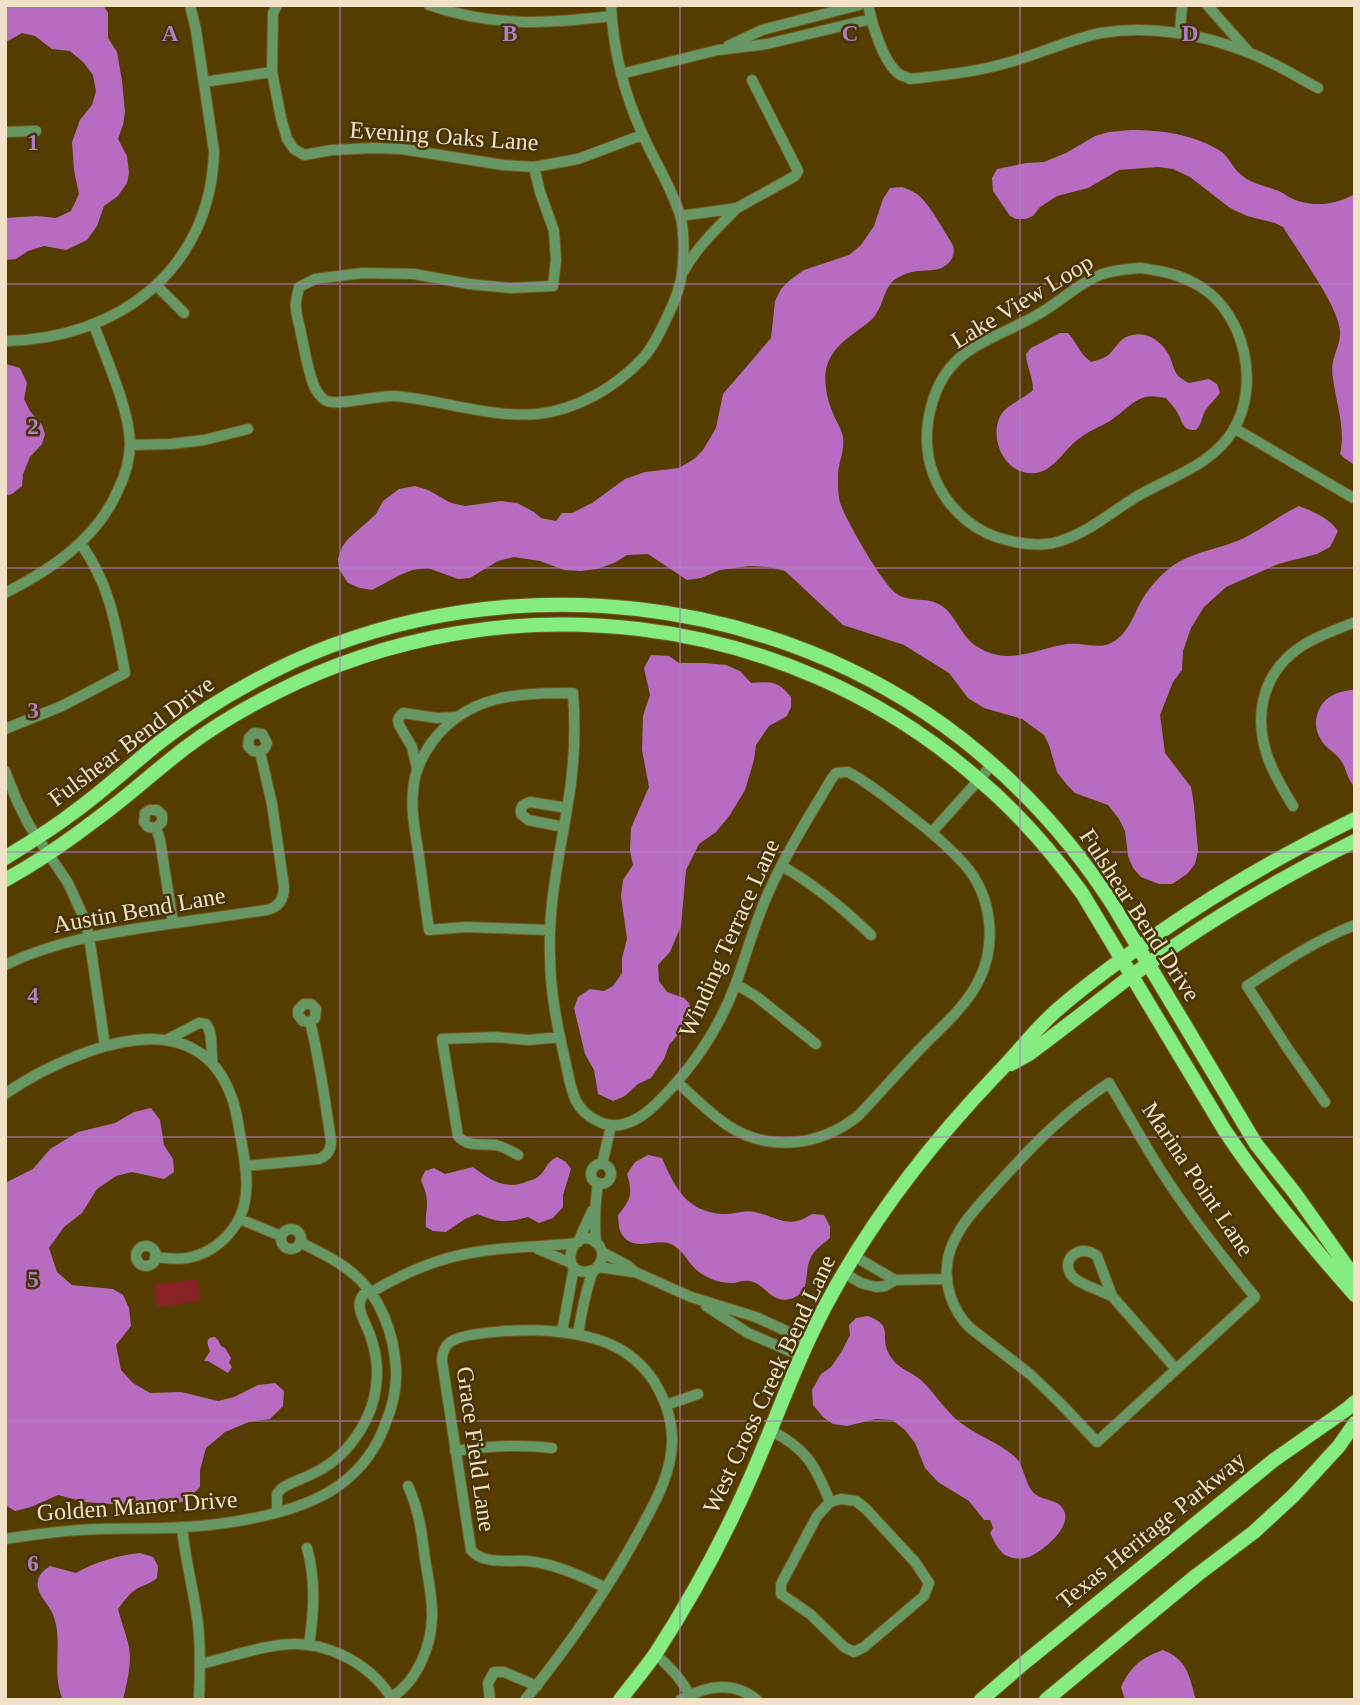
<svg xmlns="http://www.w3.org/2000/svg" width="1360" height="1705" viewBox="0 0 1360 1705" font-family="Georgia,serif">
<style>
.green{fill:#892227}
.water{fill:#b86cc1}
.lines{fill:none;stroke-linecap:round;stroke-linejoin:round}
.minor-casing{stroke:#715b24;stroke-width:12}
.major-casing{stroke:#715b24;stroke-width:16}
.minor{stroke:#679864;stroke-width:10}
.major{stroke:#84ec80;stroke-width:14}
.grid{fill:none;stroke:#b07ec3;stroke-width:2;stroke-opacity:0.55}
.labels{text-anchor:middle;stroke-width:5;stroke-linejoin:round;paint-order:stroke}
.street-label{font-size:24px;fill:#f1e2c7;stroke:#473308}
.grid-label{font-size:23px;text-anchor:middle;font-weight:bold;fill:#b07ec3;stroke:#473308;stroke-width:5;stroke-linejoin:round;paint-order:stroke}
</style>
<rect width="100%" height="100%" fill="#553d00"/>
<path class="green" d="M197 1279 200 1301 157 1307 154 1285Z"/>
<path class="water" d="M5 5H103L108 13V38L117 52 122 81 125 112 123 125 118 139 127 156 129 173 127 183 118 196 104 206 97 226 87 240 66 250 44 246 28 251 16 259 5 260V218L37 216 56 218 71 211 79 194 74 170 72 142 80 120 92 105 96 91 93 75 83 62 70 51 52 49 35 36 22 33 8 41H5Z
M1131 130C1161 130 1192 134 1219 150 1229 156 1232 167 1240 174 1251 184 1266 186 1279 191 1285 194 1291 199 1298 201 1318 207 1337 204 1355 194V465L1344 458 1340 454C1346 430 1336 402 1333 379 1329 357 1341 348 1340 331 1339 307 1297 250 1283 227L1275 223 1247 216 1230 208 1190 177 1173 169 1158 167 1119 170 1088 188 1057 196 1040 207 1033 216 1026 219H1016L1010 216 993 191 992 178 997 169 1026 163 1044 162 1066 153 1095 136 1109 132Z
M902 187C907 189 913 191 917 194 927 202 935 216 942 227 945 233 950 239 953 246 957 259 945 269 933 270 926 271 919 270 912 272 906 273 898 277 893 281 884 290 883 304 876 314 872 321 863 326 857 331 836 346 822 360 826 388 827 398 831 409 835 418 838 424 842 431 843 437 845 452 837 465 838 479 838 487 838 498 841 505 847 522 883 585 897 594 912 604 929 594 946 609 956 619 961 633 972 643 975 646 980 648 985 651 1013 664 1039 648 1067 644 1081 642 1096 649 1109 644 1129 635 1133 615 1143 598 1150 587 1160 575 1171 567 1193 551 1221 549 1244 538 1264 528 1280 515 1299 506 1314 512 1329 518 1338 531L1330 547 1317 554 1278 564 1226 587 1204 607 1191 628 1183 651 1182 670 1173 682 1160 715 1165 753 1191 787 1194 805 1198 851 1195 864 1187 874 1172 884H1159L1141 877 1133 868 1128 856 1125 831 1119 819 1108 805 1075 793 1067 785 1057 772 1049 745 1044 735 1022 719 984 708 968 698 949 673 904 645 843 625 785 571 769 567 749 566 720 570 701 578 687 580 648 554 627 555 614 563 597 569 581 571 564 570 540 561 514 557 498 561 470 578 458 579 428 568 412 570 400 575 372 590 360 588 348 583 339 569 338 559 342 547 347 540 376 514 383 501 399 489 415 486 428 490 451 503 465 506 501 501 517 503 534 512 541 518 556 521 562 513H572L592 503 625 479 645 472 679 468 694 459 703 450 716 428 723 394 771 338 775 301 781 289 790 280 804 270 849 255 861 245 874 226 883 199 890 188Z
M1060 333H1068C1078 344 1078 352 1091 362 1097 360 1102 359 1107 356 1114 351 1118 341 1126 337 1146 329 1161 340 1170 357 1172 362 1173 368 1176 373 1179 378 1184 380 1189 383L1209 379 1217 384 1220 393C1216 398 1211 403 1207 408 1201 416 1203 423 1196 430 1182 431 1183 422 1177 412 1174 407 1170 403 1166 398 1159 397 1152 395 1145 397 1132 401 1122 413 1110 421 1099 427 1087 432 1077 440 1059 455 1049 481 1020 471 999 463 989 430 1003 412 1008 405 1026 397 1033 390 1033 376 1027 369 1026 354L1031 348Z
M6 364 20 368 27 383 24 399 30 411 42 425 45 434 42 444 30 457 23 474 22 486 12 494 5 496Z
M651 655 669 656 679 663H705L726 665 740 671 751 683C771 682 777 680 791 697V707L787 716 769 726 756 745 754 760 745 790 730 815 716 832 699 844 686 870 681 926 670 952 658 965 659 981 667 992 684 998 689 1003 692 1013 688 1023 669 1045 664 1059 651 1078 638 1084 625 1096 613 1101 598 1094 594 1070 585 1054 574 1008 578 997 590 989 604 991 613 986 622 973V958L627 939 621 896 623 880 633 865 630 851 631 828 649 787 642 750 643 716 650 695 644 668Z
M1355 689V787C1346 779 1347 767 1339 758 1333 751 1324 747 1320 738 1311 723 1318 702 1333 695 1340 691 1348 691 1355 689Z
M151 1108 160 1120 164 1145 173 1159 174 1172 164 1179 132 1172 116 1176 97 1189 82 1213 64 1227 49 1248 57 1272 72 1285 113 1289 123 1295 129 1308 131 1326 116 1345 121 1370 133 1383 150 1393 181 1392 218 1401 234 1397 258 1385 275 1383 284 1391 283 1406 270 1419 249 1422 225 1432 206 1448 200 1470V1487L187 1500 164 1508 85 1502 58 1495 31 1507 15 1511 5 1505V1183L33 1169 50 1149 78 1132 115 1123 134 1112Z
M648 1155 662 1158C675 1188 686 1211 722 1214 733 1215 744 1209 755 1212 778 1217 788 1230 812 1214L824 1215 830 1226V1238C823 1244 814 1250 811 1257 803 1272 812 1291 793 1298 772 1306 766 1284 750 1281 745 1280 739 1282 734 1283 721 1283 710 1280 699 1272 689 1265 685 1252 673 1245 659 1237 641 1250 627 1240 618 1233 619 1225 618 1215 631 1199 633 1194 627 1174L635 1162Z
M557 1157 566 1162 571 1169 563 1195V1207L553 1218 539 1223 528 1217C504 1223 501 1223 477 1214L465 1219 446 1232 433 1231 426 1227C425 1218 427 1212 427 1203 427 1195 424 1188 421 1180L425 1171 434 1168 445 1174 473 1167C490 1180 506 1191 528 1181 532 1180 536 1179 539 1176 547 1169 545 1163 557 1157Z
M868 1316C895 1326 879 1336 889 1354 896 1368 910 1371 921 1380 932 1391 939 1401 949 1412 967 1433 995 1439 1015 1457 1025 1466 1024 1484 1035 1494 1045 1502 1060 1498 1065 1513 1069 1529 1044 1550 1031 1556 1023 1560 1013 1559 1005 1555 998 1550 994 1541 990 1533L993 1528 990 1520H984L969 1501 938 1482 925 1468 915 1443 905 1430 892 1420 876 1419 847 1426 833 1424 823 1417 813 1405 812 1390 821 1374 831 1367 842 1351 850 1335 849 1325 856 1318Z
M215 1337 218 1340 221 1346 225 1348 231 1358 229 1363 232 1367 228 1373 208 1361H204L210 1351C207 1344 205 1337 215 1337Z
M140 1553 153 1557 158 1566 157 1578C151 1583 147 1584 140 1587 131 1591 124 1601 118 1609 121 1621 125 1631 128 1643 133 1660 127 1682 123 1700H63C51 1674 63 1644 54 1617 51 1607 40 1598 38 1588 36 1577 42 1571 50 1566L76 1573C95 1562 119 1555 140 1553Z
M1163 1650C1188 1660 1189 1676 1196 1700H1125L1121 1687C1131 1666 1141 1658 1163 1650Z"/>
<g class="lines">
<defs>
<path id="minor" d="M277 5 273 13 272 72 281 118 287 139 294 149 304 155 332 150 373 148 402 149 503 165 534 167 578 159 642 135
M429 5C493 27 546 24 611 16
M868 5C872 24 883 62 899 74 902 76 907 77 910 79 944 75 977 72 1010 62 1040 54 1070 39 1101 33 1150 25 1202 34 1247 52 1272 61 1295 76 1318 88
M1207 5 1247 50
M1180 33 1182 5
M728 46 762 30 859 5
M621 74 718 50 767 44 871 19
M204 82 272 72
M5 132 36 131
M534 167 540 192 554 231 556 260 553 286 511 288 469 284 414 274 363 273 315 279 299 287C298 293 295 301 296 308 296 316 300 325 301 334 305 350 308 375 316 390 318 393 323 400 327 401 338 406 379 395 395 396 442 400 490 418 537 414 577 410 616 387 643 358 654 346 662 328 669 313 675 301 680 286 682 273 684 254 685 233 680 215 671 186 654 161 642 133 624 93 613 49 611 5
M680 216 737 208 795 176 798 171 752 80
M1141 268C1163 271 1182 275 1201 287 1245 315 1260 384 1234 429 1212 466 1171 476 1136 497 1108 514 1086 535 1053 543 1034 547 1015 543 996 537 968 527 945 504 934 476 918 435 930 378 967 352 990 336 1018 327 1042 312 1061 301 1079 283 1100 275 1113 270 1128 269 1141 268Z
M683 272C697 247 717 228 737 208
M157 286 184 313
M5 341C119 339 211 269 214 151L196 30 190 5
M1234 428 1355 499
M130 445 171 444 204 440 248 429
M5 593C52 569 97 539 118 490 125 476 130 459 130 443 129 408 106 359 94 325
M5 729 62 706 125 673C116 625 110 585 81 544
M417 768 412 747 399 725 398 720 400 716 403 713 437 718 456 717
M5 771 17 801 29 825 68 883 84 918 89 936 105 1046
M1293 806C1284 791 1274 775 1268 758 1252 713 1264 669 1305 644 1320 635 1338 629 1355 622
M564 827 528 820 521 814V809L523 805 530 802 567 808
M156 828 162 822V815L157 810H150L145 813 144 822 148 827 156 828 160 840 173 923
M932 832 992 765
M782 866C815 885 843 908 871 935
M549 930 466 927 429 930C425 904 422 877 418 850 415 831 411 811 413 791 414 773 422 756 432 742 468 694 518 693 573 693 576 732 574 771 567 809 559 858 548 905 550 955 550 991 557 1025 565 1060 568 1073 570 1088 576 1101 580 1108 586 1115 594 1119 616 1133 638 1121 655 1105 691 1070 719 1030 736 983 746 955 754 926 766 898 784 856 809 817 832 778L836 773 848 772C869 783 890 800 909 815 929 830 948 846 965 865 992 896 997 944 979 980 966 1007 940 1028 920 1049 899 1071 879 1094 858 1116 820 1146 769 1153 727 1125 709 1113 694 1097 677 1082
M5 965C54 941 107 933 161 925 196 920 232 915 267 910 279 907 284 899 284 887L272 804 260 752 265 748 267 743 262 734 254 733 249 738 248 746 253 751 260 752
M736 984 757 997 816 1044
M168 1039 199 1023 206 1024C214 1034 210 1052 213 1065
M1109 1083C1124 1108 1138 1133 1153 1158 1183 1207 1219 1253 1255 1297L1097 1442 1061 1404 1031 1375 969 1327C952 1309 943 1284 948 1258 954 1230 977 1207 995 1187 1032 1146 1062 1114 1109 1083Z
M5 1094C32 1075 59 1062 90 1051 148 1031 208 1030 232 1098 237 1111 238 1125 241 1139 244 1156 248 1175 246 1192 244 1225 219 1252 187 1258 176 1260 166 1258 155 1257
M1325 1102 1288 1049 1247 986C1282 963 1316 940 1355 925
M518 1155C511 1151 504 1147 496 1145 482 1143 468 1148 458 1136L442 1039 495 1037 529 1040 560 1037
M602 1164 611 1126
M591 1174a10 10 0 1 1 20 0a10 10 0 1 1-20 0Z
M245 1166 319 1159C327 1156 331 1150 331 1141 325 1101 320 1061 310 1022L303 1021 298 1015V1010L304 1004H311L316 1009 315 1018 310 1022
M240 1219 281 1236
M281 1239a10 10 0 1 1 20 0a10 10 0 1 1-20 0Z
M578 1242 592 1211
M596 1243C594 1222 595 1204 598 1183
M136 1256a10 10 0 1 1 20 0a10 10 0 1 1-20 0Z
M538 1249 571 1263
M602 1252 628 1266 635 1272 691 1297 756 1317 808 1341
M854 1256 895 1280
M598 1267 633 1272
M844 1273 861 1283 876 1287 885 1286 895 1280 947 1279
M1112 1296C1101 1291 1079 1284 1072 1276 1059 1260 1080 1242 1097 1256L1112 1296 1176 1369
M706 1306 748 1333 801 1356
M562 1332 574 1267
M578 1334C581 1315 585 1295 591 1276 594 1269 600 1266 602 1258 603 1253 601 1247 597 1243 571 1221 555 1282 593 1270
M666 1405 698 1394
M770 1430C807 1449 815 1465 830 1502
M455 1451C488 1446 519 1444 552 1448
M841 1499 856 1501 866 1509 915 1562 929 1583 924 1596 864 1647 854 1652 844 1647 810 1614 781 1594V1584L817 1516 830 1502Z
M277 1512V1494L281 1489C289 1483 300 1480 310 1475 328 1467 344 1454 355 1438 369 1419 377 1396 377 1372 377 1360 374 1346 370 1335 365 1320 351 1304 367 1291L370 1293C405 1272 442 1256 483 1251 514 1246 545 1247 576 1243
M182 1527C185 1560 194 1591 198 1624 201 1649 200 1675 199 1700
M5 1539C30 1535 54 1532 79 1530 107 1528 135 1529 163 1528 216 1527 299 1516 341 1484 361 1469 376 1449 385 1425 392 1408 397 1388 396 1369 394 1333 380 1294 350 1271 335 1259 317 1251 300 1242
M307 1548C316 1580 314 1612 309 1645
M655 1654C669 1666 681 1678 689 1694
M200 1664C224 1659 248 1650 273 1646 320 1637 368 1660 393 1700
M392 1697C417 1681 431 1647 432 1618 433 1599 428 1578 425 1559 422 1534 419 1510 408 1486
M490 1700 488 1683 494 1672H504L537 1686
M525 1700C568 1647 606 1592 639 1532 652 1508 667 1482 671 1454 675 1428 668 1405 655 1383 630 1344 593 1335 550 1331 530 1329 466 1331 450 1342 444 1347 442 1353 442 1361L471 1550C483 1565 510 1560 528 1561 556 1564 581 1576 606 1588
M680 1700C705 1686 733 1680 757 1700"/>
<path id="major" d="M5 858C27 844 49 831 70 815 101 793 130 766 160 742 200 711 245 684 292 662 508 564 774 593 962 739 1022 786 1072 841 1113 905L1256 1144 1294 1192 1355 1278
M5 880C38 862 68 841 98 818 128 796 155 771 185 748 213 727 243 709 275 693 503 577 785 610 978 779 1018 812 1052 852 1082 893L1225 1131C1264 1189 1308 1242 1355 1295
M1011 1064 1029 1054C1064 1028 1097 1002 1131 976 1202 925 1277 879 1355 841
M620 1700C632 1684 645 1669 656 1653 691 1599 723 1540 749 1481 777 1418 799 1352 833 1292 877 1212 933 1141 996 1075 1017 1054 1034 1030 1057 1010 1088 983 1122 959 1156 935 1219 891 1285 853 1355 819
M981 1700 1024 1663 1274 1460 1347 1409 1355 1402
M1046 1700 1197 1575 1254 1532 1294 1495 1339 1446 1355 1423"/>
</defs>
<use href="#minor" class="minor-casing"/>
<use href="#major" class="major-casing"/>
<use href="#minor" class="minor"/>
<use href="#major" class="major"/>
</g>
<path class="grid" d="M340 5V1700M680 5V1700M1020 5V1700M5 284H1355M5 568H1355M5 852H1355M5 1137H1355M5 1421H1355"/>
<g class="labels">
<g class="street-label">
<text transform="translate(444 136) rotate(4)" y="8">Evening Oaks Lane</text>
<text transform="translate(1022 301) rotate(-31)" y="8">Lake View Loop</text>
<text transform="translate(131 741) rotate(-37)" y="8">Fulshear Bend Drive</text>
<text transform="translate(139 910) rotate(-10)" y="8">Austin Bend Lane</text>
<text transform="translate(1140 915) rotate(57)" y="8">Fulshear Bend Drive</text>
<text transform="translate(729 938) rotate(-66)" y="8">Winding Terrace Lane</text>
<text transform="translate(1198 1179) rotate(56)" y="8">Marina Point Lane</text>
<text transform="translate(769 1384) rotate(-65)" y="8">West Cross Creek Bend Lane</text>
<text transform="translate(476 1449) rotate(82)" y="8">Grace Field Lane</text>
<text transform="translate(137 1506) rotate(-4)" y="8">Golden Manor Drive</text>
<text transform="translate(1151 1530) rotate(-39)" y="8">Texas Heritage Parkway</text>
</g>
</g>
<g class="grid-label">
<text x="170" y="41">A</text>
<text x="510" y="41">B</text>
<text x="850" y="41">C</text>
<text x="1190" y="41">D</text>
<text x="33" y="150">1</text>
<text x="33" y="434">2</text>
<text x="33" y="718">3</text>
<text x="33" y="1003">4</text>
<text x="33" y="1287">5</text>
<text x="33" y="1571">6</text>
</g>
<rect width="1360" height="1705" fill="none" stroke="#f1e2c7" stroke-width="14"/>
</svg>
